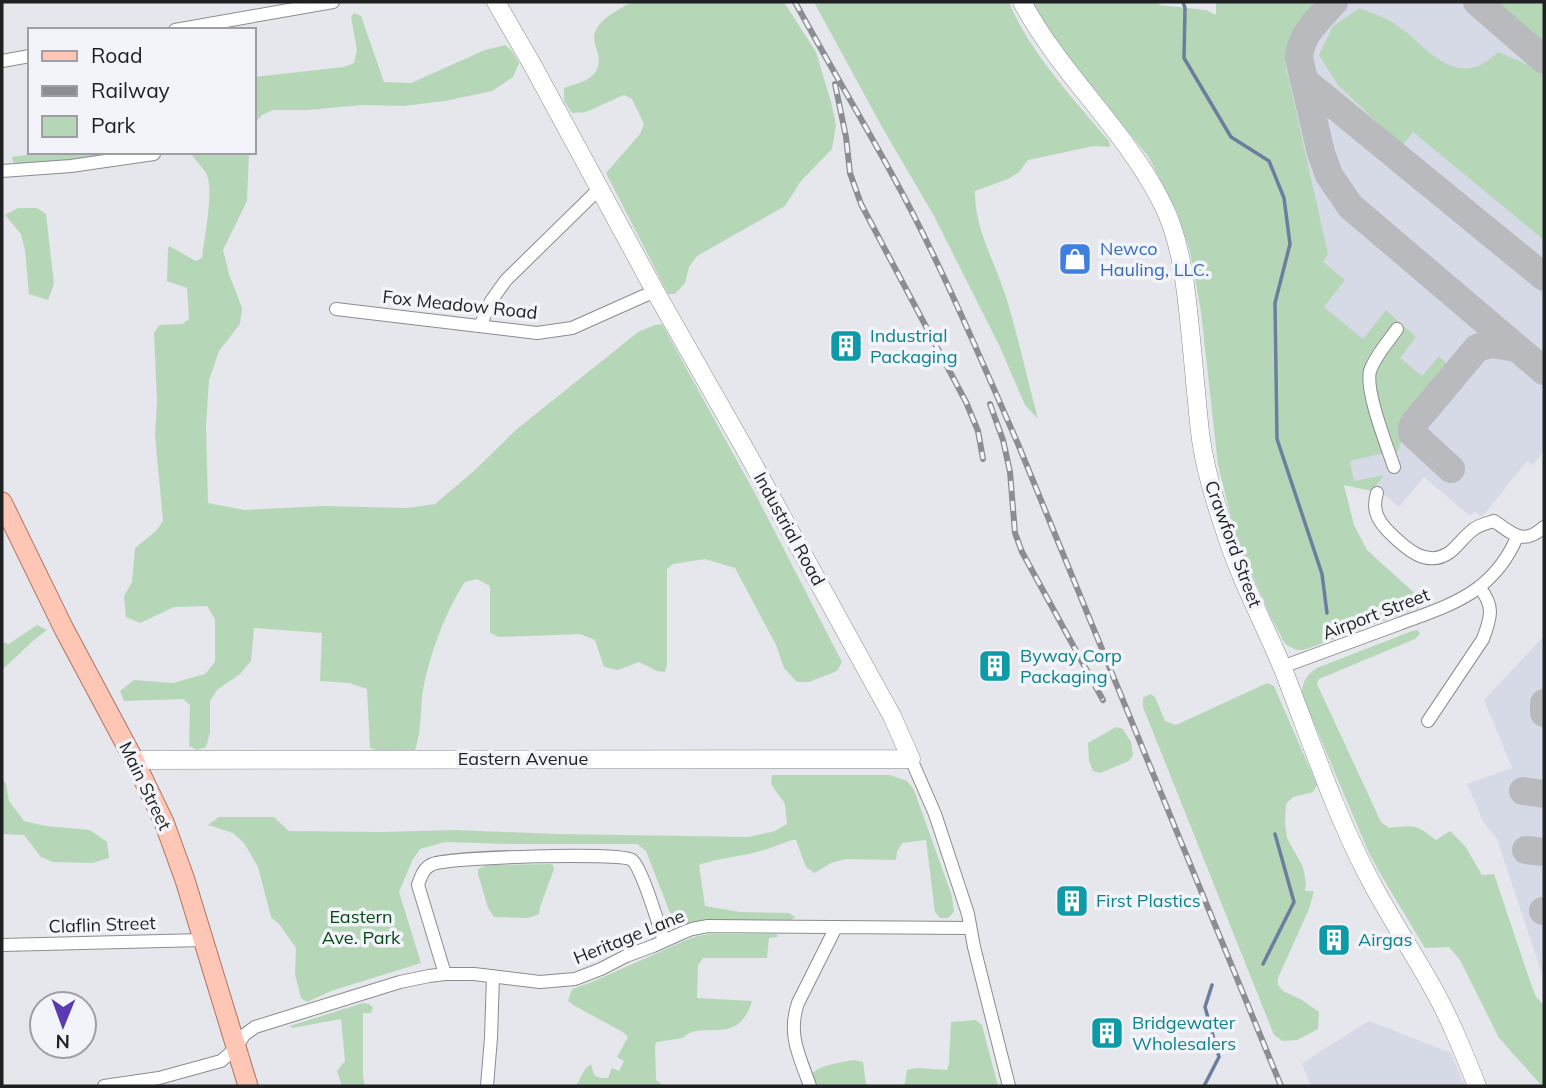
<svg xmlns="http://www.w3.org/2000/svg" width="1546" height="1088" viewBox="0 0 1546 1088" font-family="Mulish,sans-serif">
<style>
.built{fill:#d6dae6}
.green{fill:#b6d7b7}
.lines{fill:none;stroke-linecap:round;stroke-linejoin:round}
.stream{stroke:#6b7e9e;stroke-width:3.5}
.taxiway{stroke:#b8babe;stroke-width:28}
.street-casing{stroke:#8a8c91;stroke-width:14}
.secondary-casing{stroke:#8a8c91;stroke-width:19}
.primary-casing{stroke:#af7361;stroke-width:21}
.street{stroke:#fff;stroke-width:12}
.secondary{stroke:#fff;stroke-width:18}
.primary{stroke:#fdc6b5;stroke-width:19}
.rail-casing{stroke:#8b8d90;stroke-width:6}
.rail{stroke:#f2f4f9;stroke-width:3.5;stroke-dasharray:10;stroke-linecap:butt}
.labels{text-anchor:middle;stroke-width:7;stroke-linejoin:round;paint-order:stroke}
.shop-label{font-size:18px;fill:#366cbe;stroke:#f2f4f9;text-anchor:start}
.street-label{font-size:18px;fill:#1f2021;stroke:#f2f4f9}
.culture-label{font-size:18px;fill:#0d838f;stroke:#f2f4f9;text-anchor:start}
.park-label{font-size:18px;fill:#064814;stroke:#f2f4f9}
</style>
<rect width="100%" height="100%" fill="#e5e7ec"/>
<path class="built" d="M1222 2H1544V451L1533 465 1527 461 1482 517 1475 511 1470 516 1424 477 1399 507 1383 494 1344 485Z
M1544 636V980L1497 839 1484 823 1467 784 1512 768 1484 700Z
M1369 1021 1451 1053 1465 1086H1311L1302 1063Z"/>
<path class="green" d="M632 2H784L816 52 831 102 836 125 832 149 801 181 785 206 697 256 689 267 685 283 675 294H668L606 173 640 134 644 124 632 99 624 95 586 112 572 113 564 101V88C582 82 603 78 598 54 597 49 594 43 594 38 595 20 618 10 632 2Z
M814 2H1009C1028 50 1075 101 1109 141L1110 147 1094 146 1028 160 1019 172 1008 179 975 191C974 227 994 260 1005 294 1018 335 1027 378 1038 419L1025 405 999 345 934 216 882 127Z
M1031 2H1155L1160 5 1206 10 1216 15V2H1320C1305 21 1288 36 1285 62L1328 254 1323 262 1345 280 1324 307 1363 339 1386 310 1416 337 1400 358 1422 376 1439 356 1451 368 1412 415 1398 451 1395 456 1380 454 1350 461 1354 481 1384 475 1372 491 1344 485 1354 525 1367 550 1421 599 1419 608 1304 650H1296L1285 644 1269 613 1236 537 1218 465 1201 312 1190 251 1177 212 1148 156 1064 53Z
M1489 2H1544V50V49Z
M1360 8C1371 13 1385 17 1395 24 1419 39 1443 76 1475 67 1484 64 1491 58 1498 52L1531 66 1544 76V240L1413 132 1402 146 1338 85 1319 55 1333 26Z
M354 13 361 16 384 82 411 83 485 50 505 45 512 51 519 63 513 77 492 91 445 101 403 106 362 105 308 110H273L262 115 255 123 254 129V77L344 67 354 63 357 50 351 17Z
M49 152H123C94 158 40 170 13 162L12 157Z
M191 152H249L247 201 223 250 229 274 242 308 240 324 219 351 209 380 206 425 208 503 244 510 322 506 408 508 435 504 474 471 517 429 638 332 655 325 662 324 757 497 842 662 837 671 809 682H797L784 668 776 645 735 568 705 559 673 564 667 569V665L665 672 657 671 639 662 618 670 604 667 595 640 580 634 499 637 490 633V586L477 579 465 582C446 610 429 656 423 690 420 710 422 731 415 750L383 752 370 748 367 689 349 683 320 681 322 633 254 628 251 661 240 674 217 690 210 701V733L206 747 197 750 189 746 190 705 183 699 124 701 120 691 134 680 173 683 205 674 215 662V619L207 606 174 607 140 623 126 617 124 596 132 582 135 548 156 531 163 521 155 435 157 400 154 333 159 325 182 324 189 319 187 288 167 281 168 249 169 246 196 261 202 258C204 237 214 193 207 175 203 166 194 161 191 152Z
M18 208H37L46 214 54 284 48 300 29 294 25 250 21 234 5 215Z
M37 625 47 630 34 640 2 670V642L9 644Z
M1418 630 1420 634 1415 639 1319 679 1317 684 1381 822 1389 828C1414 825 1416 824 1436 840L1450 831 1465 846 1482 875 1494 874 1531 984 1536 997 1544 1005V1086H1542L1499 1038 1460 960 1449 947 1425 948 1381 875 1368 851 1302 695C1302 682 1306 675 1317 668L1412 631Z
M1267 683 1274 686 1317 785 1313 792 1293 797 1286 804 1285 823 1287 838 1303 867 1306 882 1305 891H1314L1309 909 1278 978V985L1283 991 1302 1000 1319 1012 1318 1029 1297 1040 1283 1041 1274 1035 1143 707V698L1150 694 1155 697 1165 721 1176 725Z
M1116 727 1123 729 1131 742 1133 755 1129 761 1100 773 1093 771 1089 761 1088 743Z
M772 775H890L907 781 914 790 952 896 954 912 948 918H940L935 912 926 840 902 843 897 852 896 860 846 859 831 863 815 873 806 867 796 840H792C774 847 757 853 737 856 723 859 713 860 699 865L705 906 740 912 789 913 795 917 791 920H721L690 923 675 930 667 929 663 923 672 918 646 851 637 844H511L445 842 420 849 412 861 399 892 421 963 331 991 307 1002 301 998 295 974 296 948 280 925 271 917 258 867 244 843 233 833 208 825 219 817H274L289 831 381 832 456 830 556 834 749 837 775 831 787 824 785 804 771 784Z
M2 778 6 784 9 801 24 821 46 826 90 830 107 842 109 858 92 863 53 862 41 857 24 835 2 834Z
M550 864 553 865 554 869 540 907 539 914 528 918 494 917 488 908 478 874V869L487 865Z
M710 934H776L778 936 777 937 769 938 767 958H703L698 965 697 998 752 1001C738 1049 700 1018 683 1038L657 1042 655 1045 656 1080 664 1086H576L585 1069 591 1064 594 1075 601 1078H608L612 1068 619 1071 624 1061 617 1057 628 1037 623 1032 575 1006 568 1001 572 989 592 982 684 941 697 936Z
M363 1003 369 1004 373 1008 371 1013H363V1076L365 1086H342L337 1071 345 1061 341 1019 292 1028 290 1026Z
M976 1020 982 1025 998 1086H902L905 1083 907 1070 916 1068 947 1070 949 1063 951 1022Z
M854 1060 863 1062 866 1084 869 1086H814L810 1076C819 1064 840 1063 854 1060Z"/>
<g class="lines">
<path class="stream" d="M1183 2 1185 8 1184 58 1231 137 1269 161 1284 198 1290 244 1275 303 1277 439 1322 574 1327 613
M1263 964 1294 902 1275 834
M1204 1086 1219 1057 1205 1007 1212 985"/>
<path class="taxiway" d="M1334 2C1318 20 1301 33 1299 58L1321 153 1329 175 1350 206 1544 371
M1477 2 1544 60
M1303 76 1307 83 1544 277
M1451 469 1412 433V428L1414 423 1477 348 1491 344 1517 348
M1544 703V713
M1523 791 1544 794
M1526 850 1544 852
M1543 911H1544"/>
<defs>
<path id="street" d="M175 30 333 2
M2 61 30 56
M2 171 71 166 154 154
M336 309 537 333 572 328 655 291
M480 326 491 301 506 280 600 188
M1394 467C1387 446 1365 391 1370 371 1375 356 1388 342 1397 329
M1377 493C1372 509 1377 520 1389 532 1405 548 1427 569 1450 552 1459 545 1465 535 1474 529 1479 525 1488 523 1494 521 1513 534 1523 546 1544 527
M1282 667C1321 653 1360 638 1399 624 1426 614 1455 605 1478 588 1495 575 1509 556 1517 537
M1428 721 1483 639C1491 617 1495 606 1479 587
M911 759 935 814 968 914 974 947 1009 1086
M2 945 203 940
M445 974 418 885C421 876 424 867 433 864 452 857 621 852 632 860 642 868 659 926 664 941
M104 1086 159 1078 221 1061 236 1048 244 1035 255 1027 400 982 429 976 445 974H474L540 982 575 979 601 969 626 956 653 946 682 933 692 929 708 926 970 928
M487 1086 491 1038 493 976
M810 1086C800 1057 787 1035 798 1003L836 927"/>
<path id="secondary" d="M1022 2C1061 75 1125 129 1162 203 1180 238 1185 280 1189 319 1193 357 1196 395 1200 432 1204 466 1214 499 1225 531 1240 579 1264 623 1283 669 1310 738 1333 808 1367 874 1386 911 1409 946 1430 983 1449 1016 1463 1051 1477 1086
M134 760 911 759 892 716 746 451 655 291 533 66 496 2"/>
<path id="primary" d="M2 502 64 629 134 760 164 822 185 880 248 1086"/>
</defs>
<use href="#street" class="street-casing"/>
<use href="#secondary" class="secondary-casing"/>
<use href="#primary" class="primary-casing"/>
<use href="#street" class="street"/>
<use href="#secondary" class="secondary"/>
<use href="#primary" class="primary"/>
<defs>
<path id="rail" d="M795 2C827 61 862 119 894 178 941 264 979 355 1018 444L1281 1086
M835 84 846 137 850 173 861 204 966 402 978 431 983 459
M990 404 1003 440 1010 472 1015 533 1022 552 1103 700"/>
</defs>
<use href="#rail" class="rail-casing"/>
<use href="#rail" class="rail"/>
</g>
<defs>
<symbol id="shop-square" viewBox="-11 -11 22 22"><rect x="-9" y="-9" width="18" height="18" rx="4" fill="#3f7fe0" stroke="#f2f4f9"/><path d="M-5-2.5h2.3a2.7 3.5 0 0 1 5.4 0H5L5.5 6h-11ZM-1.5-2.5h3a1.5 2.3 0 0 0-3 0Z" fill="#fff"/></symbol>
<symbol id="building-square" viewBox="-11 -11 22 22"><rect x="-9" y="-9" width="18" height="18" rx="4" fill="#0f9aa8" stroke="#f2f4f9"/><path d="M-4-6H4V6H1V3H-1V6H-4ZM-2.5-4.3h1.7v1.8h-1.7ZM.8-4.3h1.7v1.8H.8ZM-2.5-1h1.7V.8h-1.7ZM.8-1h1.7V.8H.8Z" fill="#fff"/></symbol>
</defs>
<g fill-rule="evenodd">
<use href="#shop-square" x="1056" y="240" width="38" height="38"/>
<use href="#building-square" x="827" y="327" width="38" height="38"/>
<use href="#building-square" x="976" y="647" width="38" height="38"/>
<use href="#building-square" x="1053" y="882" width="38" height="38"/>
<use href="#building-square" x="1315" y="921" width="38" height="38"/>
<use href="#building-square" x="1088" y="1014" width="38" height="38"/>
</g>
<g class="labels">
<g class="shop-label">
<text x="1100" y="255">Newco<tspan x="1100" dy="21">Hauling, LLC.</tspan></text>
</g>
<g class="street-label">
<text transform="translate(460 305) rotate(6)" y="6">Fox Meadow Road</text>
<text transform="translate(789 529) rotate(61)" y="6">Industrial Road</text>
<text transform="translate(1233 544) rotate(70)" y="6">Crawford Street</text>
<text transform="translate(1376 614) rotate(-21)" y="6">Airport Street</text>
<text x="523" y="765">Eastern Avenue</text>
<text transform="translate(145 786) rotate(64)" y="6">Main Street</text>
<text transform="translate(102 925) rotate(-2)" y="6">Claflin Street</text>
<text transform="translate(629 937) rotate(-22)" y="6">Heritage Lane</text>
</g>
<g class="culture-label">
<text x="870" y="342">Industrial<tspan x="870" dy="21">Packaging</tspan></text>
<text x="1020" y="662">Byway Corp<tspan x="1020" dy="21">Packaging</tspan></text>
<text x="1096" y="907">First Plastics</text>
<text x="1358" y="946">Airgas</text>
<text x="1132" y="1029">Bridgewater<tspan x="1132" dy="21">Wholesalers</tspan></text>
</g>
<g class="park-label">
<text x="361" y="923">Eastern<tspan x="361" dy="21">Ave. Park</tspan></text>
</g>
</g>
<rect width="1546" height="1088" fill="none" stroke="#1f2021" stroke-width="7"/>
<rect x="28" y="28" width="228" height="126" fill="#f2f4f9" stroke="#9e9fa3" stroke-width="2"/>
<rect x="42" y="51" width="35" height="10" fill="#fdc6b5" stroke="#9e9fa3" stroke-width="2"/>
<text x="91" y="63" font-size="21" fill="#1f2021">Road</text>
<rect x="42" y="86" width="35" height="10" fill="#8b8d90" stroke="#9e9fa3" stroke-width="2"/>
<text x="91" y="98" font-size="21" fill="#1f2021">Railway</text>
<rect x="42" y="116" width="35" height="21" fill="#b6d7b7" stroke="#9e9fa3" stroke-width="2"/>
<text x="91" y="133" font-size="21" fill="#1f2021">Park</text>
<g transform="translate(63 1025) rotate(181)"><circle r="33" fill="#f2f4f9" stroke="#9e9fa3" stroke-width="2"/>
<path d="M0-5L12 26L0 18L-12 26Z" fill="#5a3ab2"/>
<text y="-10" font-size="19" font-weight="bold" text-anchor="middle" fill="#1f2021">N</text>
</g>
</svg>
